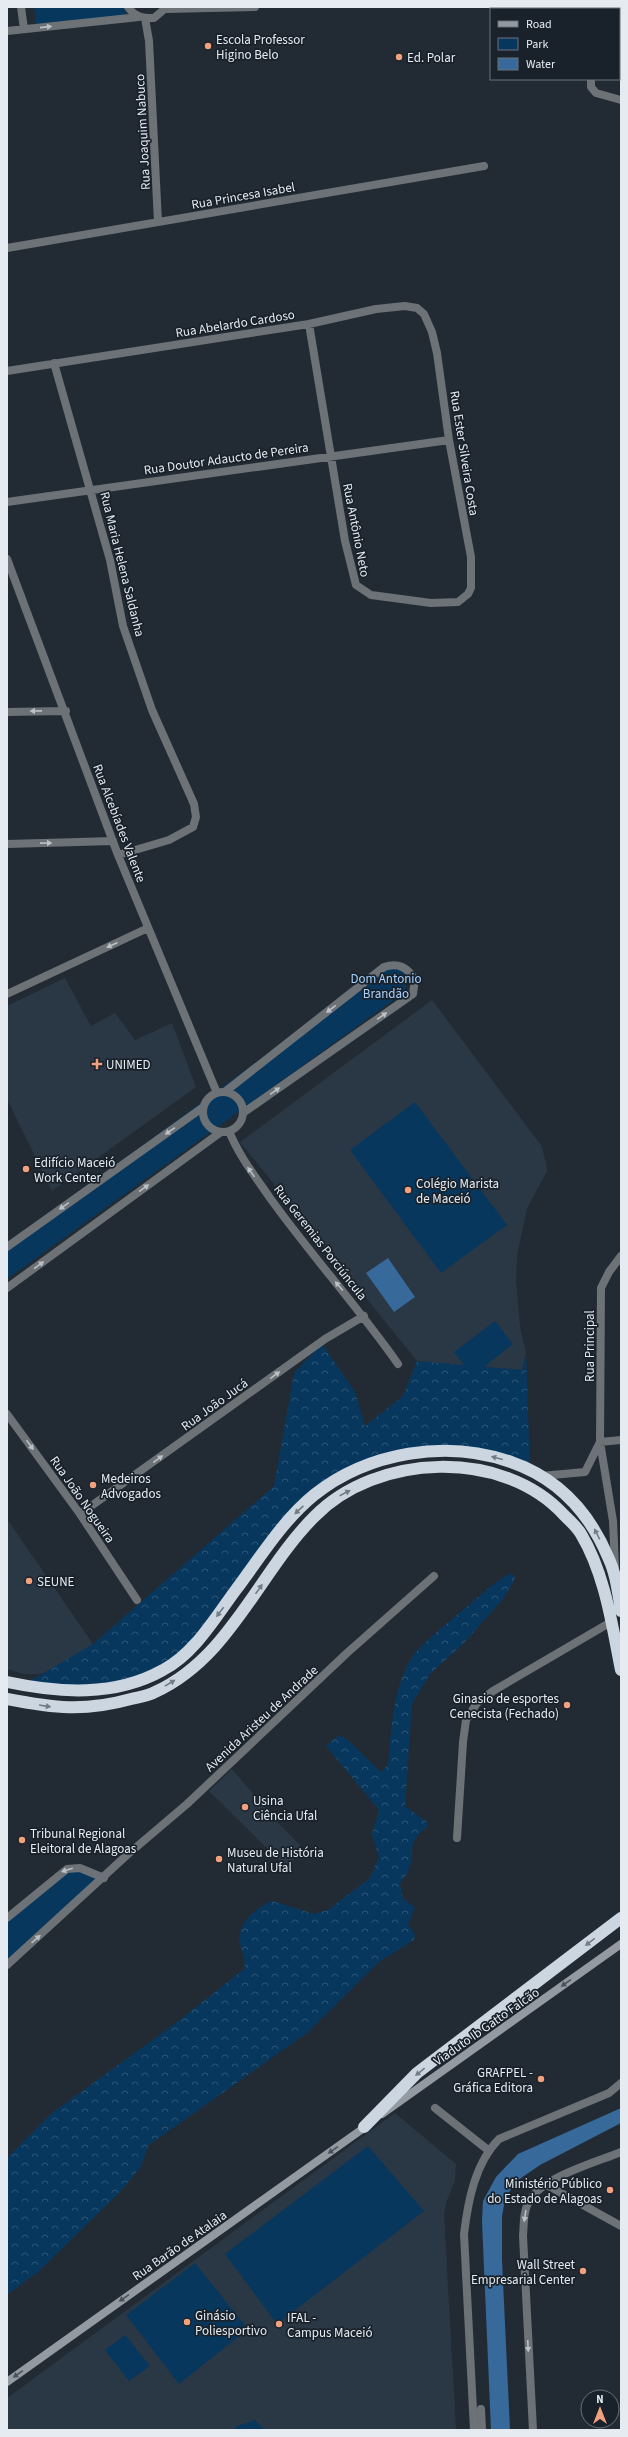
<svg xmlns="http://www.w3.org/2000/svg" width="628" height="2437" viewBox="0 0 628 2437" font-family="'Source Sans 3',sans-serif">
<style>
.built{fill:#2a3745}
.green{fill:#08375e}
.forest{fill:url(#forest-crowns)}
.water{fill:#376a9a}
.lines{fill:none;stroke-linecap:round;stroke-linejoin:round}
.street{stroke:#6d7276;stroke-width:8}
.secondary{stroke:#939aa2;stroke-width:8}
.highway{stroke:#cbd6e1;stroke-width:12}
.oneway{fill:#bbc1c6}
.oneway2{fill:#727c86}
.oneway3{fill:#4a515a}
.poi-dot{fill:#f1a17e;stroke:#19212a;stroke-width:1.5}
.labels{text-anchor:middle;stroke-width:3.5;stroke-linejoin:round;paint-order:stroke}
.poi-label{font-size:13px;fill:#e5ebf1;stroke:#19212a;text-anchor:start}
.street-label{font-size:13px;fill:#e5ebf1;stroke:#19212a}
.park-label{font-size:13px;fill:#a7d1fc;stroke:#19212a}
</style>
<defs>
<pattern id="forest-crowns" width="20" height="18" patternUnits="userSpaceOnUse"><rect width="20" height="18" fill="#08375e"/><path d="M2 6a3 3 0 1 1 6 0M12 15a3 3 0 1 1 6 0" fill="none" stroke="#2c5476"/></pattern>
</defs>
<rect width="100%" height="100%" fill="#222b34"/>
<path class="built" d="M65 978 91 1026 115 1013 135 1040 172 1023 196 1087 52 1191 7 1099V1006Z
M432 1000 541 1145 546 1162 547 1171 527 1209 517 1255 516 1281 520 1327 526 1353 522 1370 417 1361 240 1142Z
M7 1519 93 1644 62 1668 39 1674H23L7 1669Z
M232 1769 278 1823 302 1847 287 1868 209 1791Z
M395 2113 456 2164 455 2180 446 2203 444 2215 456 2430H7V2398Z"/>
<path class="green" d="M34 7H124L127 15 36 24Z
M396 968 406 974V991L7 1279V1245L383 969Z
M415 1102 507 1225 441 1273 350 1150Z
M495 1321 513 1344 480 1370 467 1369 454 1352Z
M77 1870 100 1878 7 1961V1920L58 1875Z
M368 2146 424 2211 277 2324 225 2254Z
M195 2263 248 2329 179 2384 126 2315Z
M125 2335 150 2366 129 2381 105 2350Z
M255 2420 265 2430H234L237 2426Z"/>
<path class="forest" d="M322 1344 355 1392 365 1426 403 1396 417 1361 522 1370 526 1353 530 1469 439 1451 385 1460 315 1495 197 1639 163 1670 121 1687 23 1685 93 1644 274 1486 294 1373Z
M509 1574 514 1575 515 1579 503 1599 464 1643 430 1674 412 1704 405 1806 427 1822V1827C403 1846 418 1848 408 1872 406 1877 401 1879 400 1885L403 1898 415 1908 408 1924 415 1935 414 1940 379 1962 307 2033 149 2145 140 2168 120 2192 39 2271 7 2295V2158L52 2113 180 2020 244 1969C246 1958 242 1954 240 1944 236 1924 255 1908 272 1901L314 1914 328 1910 370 1878 379 1857 372 1834 379 1810 326 1746 339 1735 349 1741 381 1772 388 1765C392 1729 392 1687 413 1656 422 1643 450 1621 463 1610 478 1598 492 1583 509 1574Z"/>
<path class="water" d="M388 1258 415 1297 394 1312 366 1273Z
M621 2108V2123L540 2165 521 2178 512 2187 505 2200 502 2216V2260L510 2430H491L482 2221 483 2201 496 2177 518 2154Z"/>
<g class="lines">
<path class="street" d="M21 7 24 29
M128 7C135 17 142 18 154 18L167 7
M166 9 255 7
M595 9V7
M145 18 149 41 158 222
M7 31 139 17
M591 79V87L596 93 621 100
M7 248 484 166
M54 363 110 560 123 626 152 710 194 804 196 817 193 827 169 840 118 855
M7 371 309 324 376 309 405 306 417 308 424 314 432 332 437 353 449 440 471 557V588L468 594 458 602 431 603 371 595 356 585 345 541 309 324
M7 502 449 440
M7 559 118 855 217 1093
M7 712 66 711
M7 844 113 841
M7 994 148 928
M226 1091 384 967C399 962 407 968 415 979L413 994 243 1113
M203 1112a20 20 0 1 1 40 0a20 20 0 1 1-40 0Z
M229 1131C239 1156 255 1176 270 1198 311 1255 358 1307 398 1364
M7 1247 202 1108
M7 1288 221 1132
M7 1414 80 1514 137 1600
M541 1476 585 1472 600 1442 621 1440
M80 1514 325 1339 364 1316
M615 1567 613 1521 600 1442 601 1288 609 1272 621 1256
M457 1838 463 1742 466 1720 477 1703 493 1691 611 1622
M7 1918 67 1869 80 1868 104 1878
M7 1965 127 1855 187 1804 347 1653 434 1576
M435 2108 488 2150
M545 2184 621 2226
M481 2409 482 2430
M474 2430 464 2234C468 2201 475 2163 499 2139L609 2093 621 2083
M533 2430 523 2236C524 2224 523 2210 530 2200 543 2177 597 2162 621 2152"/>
<path class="secondary" d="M382 2114 621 1944
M7 2382 368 2125"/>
<path class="highway" d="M7 1682C59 1693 115 1697 163 1670 194 1654 215 1618 235 1591 260 1558 282 1521 314 1495 368 1452 447 1439 511 1462 557 1478 589 1512 608 1557 616 1573 618 1593 621 1611
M7 1699C54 1708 84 1712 131 1699 139 1697 148 1696 155 1692 230 1658 259 1572 314 1517 376 1453 503 1448 564 1515 570 1521 577 1527 581 1534 605 1574 612 1625 621 1670
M364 2127 417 2073 621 1918"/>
</g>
<defs><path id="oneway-solid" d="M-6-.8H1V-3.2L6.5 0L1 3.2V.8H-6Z"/></defs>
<g class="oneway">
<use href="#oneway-solid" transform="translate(46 27) rotate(-6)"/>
<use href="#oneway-solid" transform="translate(36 711) rotate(179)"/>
<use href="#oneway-solid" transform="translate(46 843) rotate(-1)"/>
<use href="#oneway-solid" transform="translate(112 945) rotate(155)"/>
<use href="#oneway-solid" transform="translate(331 1009) rotate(142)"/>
<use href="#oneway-solid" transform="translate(382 1016) rotate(-35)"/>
<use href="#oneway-solid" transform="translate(275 1091) rotate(-35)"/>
<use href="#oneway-solid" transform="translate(170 1131) rotate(145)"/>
<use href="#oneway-solid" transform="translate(251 1172) rotate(-125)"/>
<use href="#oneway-solid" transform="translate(144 1188) rotate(-36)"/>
<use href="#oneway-solid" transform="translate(64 1206) rotate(145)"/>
<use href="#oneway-solid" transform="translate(39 1265) rotate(-36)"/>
<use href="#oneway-solid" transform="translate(339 1286) rotate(-130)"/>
<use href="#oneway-solid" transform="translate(275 1375) rotate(-36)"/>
<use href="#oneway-solid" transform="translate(30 1445) rotate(54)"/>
<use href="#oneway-solid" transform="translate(158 1459) rotate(-36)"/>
<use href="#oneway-solid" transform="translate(67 1870) rotate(163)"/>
<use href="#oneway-solid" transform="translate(36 1939) rotate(-42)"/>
<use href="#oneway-solid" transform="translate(525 2216) rotate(99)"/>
<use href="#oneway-solid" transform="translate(528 2346) rotate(87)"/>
</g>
<g class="oneway2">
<use href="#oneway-solid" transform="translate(497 1458) rotate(-165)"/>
<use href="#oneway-solid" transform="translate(345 1493) rotate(-27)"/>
<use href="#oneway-solid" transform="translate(299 1510) rotate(137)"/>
<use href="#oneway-solid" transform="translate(597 1534) rotate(-117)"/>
<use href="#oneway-solid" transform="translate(259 1589) rotate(-55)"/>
<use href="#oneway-solid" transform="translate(220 1612) rotate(127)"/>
<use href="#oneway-solid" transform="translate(170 1683) rotate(-31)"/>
<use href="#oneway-solid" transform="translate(45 1706) rotate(9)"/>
<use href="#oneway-solid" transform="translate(590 1942) rotate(142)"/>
<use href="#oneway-solid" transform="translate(420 2072) rotate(141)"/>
</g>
<g class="oneway3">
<use href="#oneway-solid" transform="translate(566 1983) rotate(145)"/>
<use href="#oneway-solid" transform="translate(333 2150) rotate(145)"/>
<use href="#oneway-solid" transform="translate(124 2298) rotate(145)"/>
<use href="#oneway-solid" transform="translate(18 2374) rotate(145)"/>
</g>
<g class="poi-dot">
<circle cx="208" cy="46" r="4"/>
<circle cx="399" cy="57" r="4"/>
<path d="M95 1058h4v4h4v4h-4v4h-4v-4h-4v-4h4z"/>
<circle cx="26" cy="1169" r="4"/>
<circle cx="408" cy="1190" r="4"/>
<circle cx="93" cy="1485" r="4"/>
<circle cx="29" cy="1581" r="4"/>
<circle cx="567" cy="1705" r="4"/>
<circle cx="245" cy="1807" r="4"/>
<circle cx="22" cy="1840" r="4"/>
<circle cx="219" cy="1859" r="4"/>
<circle cx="541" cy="2079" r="4"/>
<circle cx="610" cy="2190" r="4"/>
<circle cx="583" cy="2271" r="4"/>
<circle cx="187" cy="2322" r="4"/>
<circle cx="279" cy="2324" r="4"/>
</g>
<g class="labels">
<g class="poi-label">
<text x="216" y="44">Escola Professor<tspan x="216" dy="15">Higino Belo</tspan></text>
<text x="407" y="62">Ed. Polar</text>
<text x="106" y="1069">UNIMED</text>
<text x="34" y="1167">Edifício Maceió<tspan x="34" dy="15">Work Center</tspan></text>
<text x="416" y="1188">Colégio Marista<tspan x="416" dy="15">de Maceió</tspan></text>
<text x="101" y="1483">Medeiros<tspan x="101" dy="15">Advogados</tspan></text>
<text x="37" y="1586">SEUNE</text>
<text x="559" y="1703" text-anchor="end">Ginasio de esportes<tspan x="559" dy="15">Cenecista (Fechado)</tspan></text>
<text x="253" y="1805">Usina<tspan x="253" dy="15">Ciência Ufal</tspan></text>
<text x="30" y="1838">Tribunal Regional<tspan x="30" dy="15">Eleitoral de Alagoas</tspan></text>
<text x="227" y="1857">Museu de História<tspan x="227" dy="15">Natural Ufal</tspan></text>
<text x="533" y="2077" text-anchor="end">GRAFPEL -<tspan x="533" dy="15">Gráfica Editora</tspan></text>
<text x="602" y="2188" text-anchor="end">Ministério Público<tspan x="602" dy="15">do Estado de Alagoas</tspan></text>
<text x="575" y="2269" text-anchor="end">Wall Street<tspan x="575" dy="15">Empresarial Center</tspan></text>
<text x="195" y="2320">Ginásio<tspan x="195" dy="15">Poliesportivo</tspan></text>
<text x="287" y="2322">IFAL -<tspan x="287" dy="15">Campus Maceió</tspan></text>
</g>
<g class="street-label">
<text transform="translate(142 132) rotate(-93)" y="5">Rua Joaquim Nabuco</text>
<text transform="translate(243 195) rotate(-10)" y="5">Rua Princesa Isabel</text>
<text transform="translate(235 323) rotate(-9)" y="5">Rua Abelardo Cardoso</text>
<text transform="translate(465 453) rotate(81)" y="5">Rua Ester Silveira Costa</text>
<text transform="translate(226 458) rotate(-8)" y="5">Rua Doutor Adaucto de Pereira</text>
<text transform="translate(357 530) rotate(79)" y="5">Rua Antônio Neto</text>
<text transform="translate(123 564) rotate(76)" y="5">Rua Maria Helena Saldanha</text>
<text transform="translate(120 823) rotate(69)" y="5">Rua Alcebíades Valente</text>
<text transform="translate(321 1242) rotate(52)" y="5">Rua Geremias Porciúncula</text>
<text transform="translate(589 1346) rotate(-90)" y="5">Rua Principal</text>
<text transform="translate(214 1404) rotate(-36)" y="5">Rua João Jucá</text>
<text transform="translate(83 1499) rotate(55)" y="5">Rua João Nogueira</text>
<text transform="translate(261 1718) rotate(-43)" y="5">Avenida Aristeu de Andrade</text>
<text transform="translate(486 2026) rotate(-35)" y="5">Viaduto Ib Gatto Falcão</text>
<text transform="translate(179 2245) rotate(-35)" y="5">Rua Barão de Atalaia</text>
</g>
<g class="park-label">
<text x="386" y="983">Dom Antonio<tspan x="386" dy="15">Brandão</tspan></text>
</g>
</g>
<rect width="628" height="2437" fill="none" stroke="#e5ebf1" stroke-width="16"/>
<rect x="490" y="8" width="130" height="72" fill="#19212a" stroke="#6b727a"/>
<rect x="498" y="21" width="20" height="6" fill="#939aa2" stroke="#6b727a"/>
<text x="526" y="28" font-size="12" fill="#e5ebf1">Road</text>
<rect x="498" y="38" width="20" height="12" fill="#08375e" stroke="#6b727a"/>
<text x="526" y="48" font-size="12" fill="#e5ebf1">Park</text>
<rect x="498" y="58" width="20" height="12" fill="#376a9a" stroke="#6b727a"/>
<text x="526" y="68" font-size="12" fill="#e5ebf1">Water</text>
<g transform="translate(600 2409)"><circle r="19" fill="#19212a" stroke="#6b727a"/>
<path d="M0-3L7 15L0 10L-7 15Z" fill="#f1a17e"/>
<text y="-6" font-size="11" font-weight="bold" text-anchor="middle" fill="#e5ebf1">N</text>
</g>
</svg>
